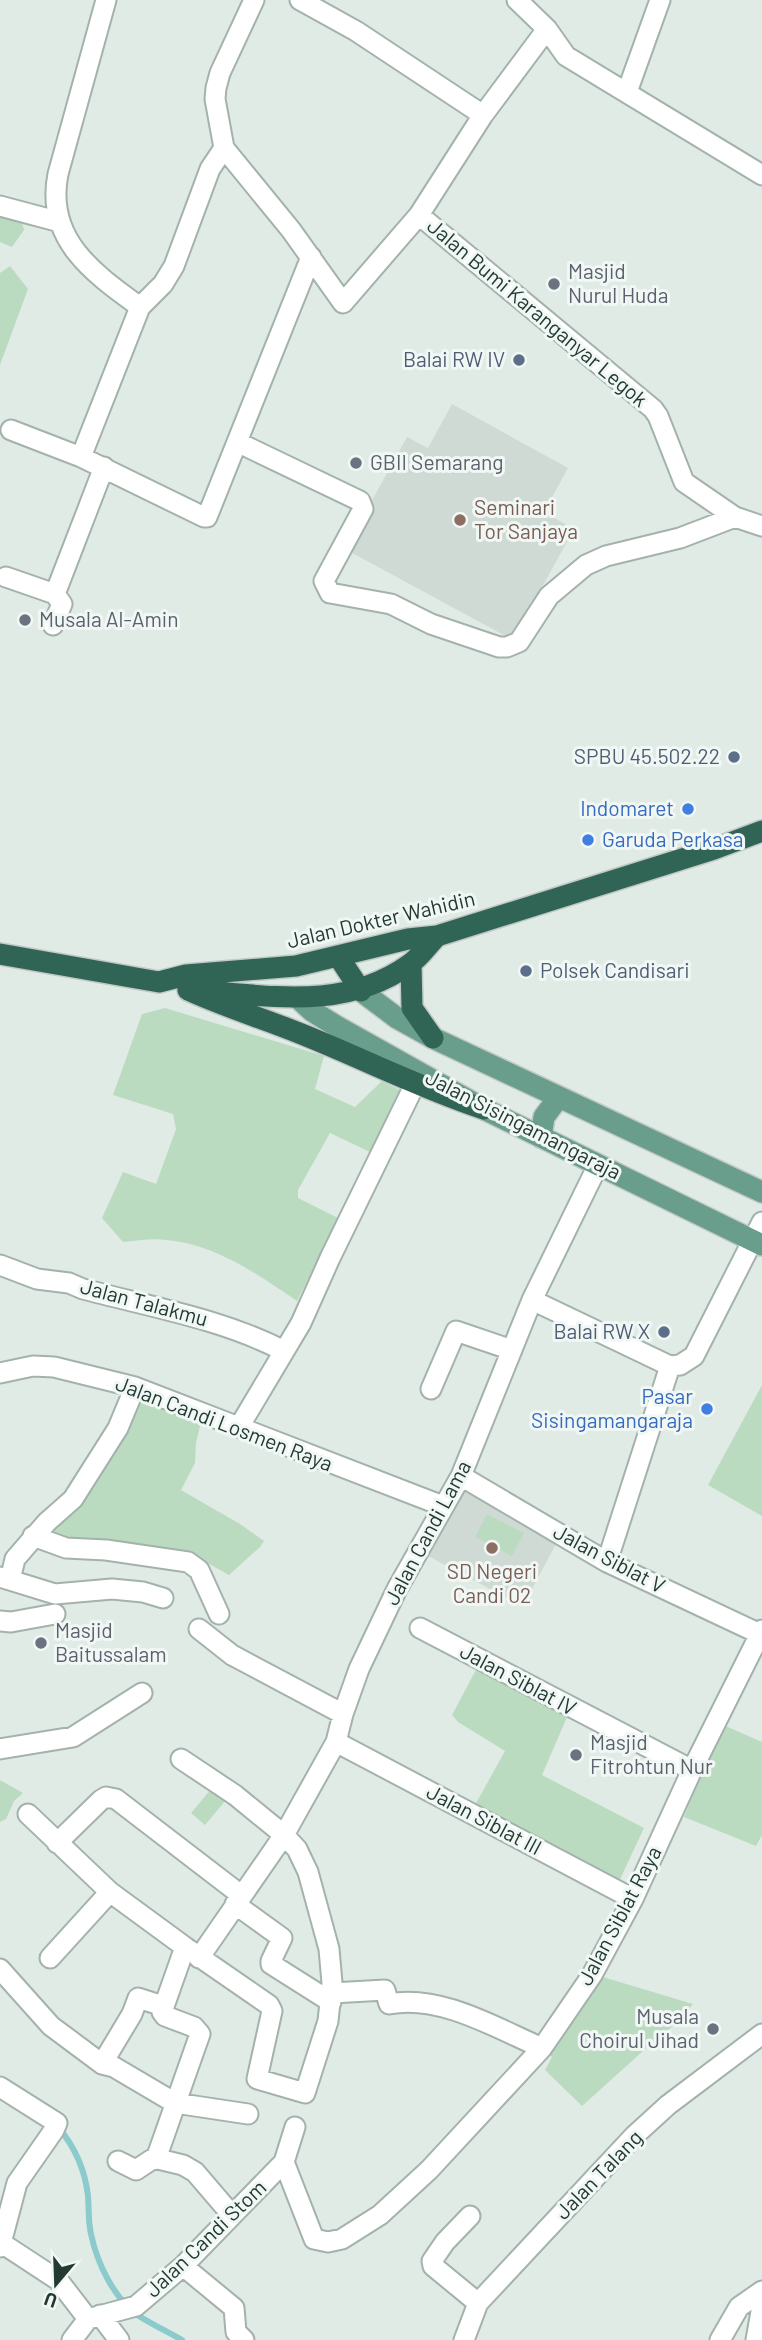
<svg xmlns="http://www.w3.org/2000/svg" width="762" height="2340" viewBox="0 0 762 2340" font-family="Barlow,sans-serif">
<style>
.built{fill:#cfdad4}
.grass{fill:#bbdbc0}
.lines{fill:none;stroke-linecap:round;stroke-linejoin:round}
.stream{stroke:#8bcacd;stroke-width:6}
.minor-casing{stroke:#a4b2ac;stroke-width:23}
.major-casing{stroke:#c1c8c6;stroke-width:24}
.highway-casing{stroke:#c1c8c6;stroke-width:24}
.minor{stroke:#fff;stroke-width:19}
.major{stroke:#689e8b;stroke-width:21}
.highway{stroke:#306555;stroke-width:21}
.worship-dot{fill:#6b7280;stroke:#f1f7f4;stroke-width:2.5}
.service-dot{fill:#5c6f8a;stroke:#f1f7f4;stroke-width:2.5}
.education-dot{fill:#8d6e63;stroke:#f1f7f4;stroke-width:2.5}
.shop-dot{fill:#3f7fe0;stroke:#f1f7f4;stroke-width:2.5}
.labels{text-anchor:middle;stroke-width:6;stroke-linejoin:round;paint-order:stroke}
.worship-label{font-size:21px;fill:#5b616d;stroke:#f1f7f4;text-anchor:start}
.street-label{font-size:21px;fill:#223a32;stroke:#f1f7f4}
.service-label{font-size:21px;fill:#4e5e75;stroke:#f1f7f4;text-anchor:end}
.education-label{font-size:21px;fill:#785e54;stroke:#f1f7f4;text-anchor:start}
.shop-label{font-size:21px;fill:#366cbe;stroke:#f1f7f4;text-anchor:end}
</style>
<rect width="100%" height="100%" fill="#e1ebe5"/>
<path class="built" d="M452 404 568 468 544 512 574 529 513 640 345 549 407 437 428 448Z
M460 1489 558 1540 523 1606 426 1555Z"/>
<path class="grass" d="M0 202 19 211 24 230 12 247 0 242Z
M10 266 28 289 0 365V273Z
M165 1008 324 1056 315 1089 355 1107 382 1081 405 1093 374 1154 330 1133 298 1190V1198L338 1218 297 1301C257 1274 215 1244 166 1240 152 1238 137 1241 123 1242L102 1218 123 1172 156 1184 176 1129 173 1114 113 1095 142 1014Z
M762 1385V1516L708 1485Z
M149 1400 201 1422 196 1443 195 1463 181 1490 240 1524 264 1541 260 1547 229 1575 193 1555 155 1547 105 1542 76 1545 48 1529 136 1405Z
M487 1514 524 1533 512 1556 475 1537Z
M478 1666 568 1715 542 1775 644 1828 616 1888 475 1805 505 1751 458 1722 452 1715Z
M721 1724 762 1742V1835L756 1846 684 1817Z
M0 1780 23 1793 14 1801 6 1819 0 1822Z
M212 1788 226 1800 205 1825 191 1813Z
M603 1977 693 2004 678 2022 652 2043 582 2106 545 2070 552 2057 546 2050 573 2013Z"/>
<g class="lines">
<path class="stream" d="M58 2127C75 2147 85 2169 88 2196 89 2208 88 2221 91 2234 97 2263 114 2299 139 2316 153 2325 168 2332 182 2340"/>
<defs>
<path id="minor" d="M106 0 58 174C45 239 93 273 140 307
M254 0 220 73 216 88 215 99 224 148 291 230 343 303 419 215 483 115 547 29
M300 0 356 31 483 115
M517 0 547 29 566 56 762 175
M627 92 660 0
M224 148 210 169 174 266 163 284 140 307 81 457 204 517H207L311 257
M0 206 60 222
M419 215 653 409 658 416 684 482 735 517 762 526
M11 430 81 457
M237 442 360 501 363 509 324 581 330 593 391 604 431 624 499 647H507L519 642 549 596 586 565 606 556 680 538 735 517
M6 577 55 594 104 467
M53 625 62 604 55 594
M0 1265 37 1279 69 1283 83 1289C151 1307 222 1319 284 1351
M532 1300 670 1366 680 1365 694 1356 762 1222
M0 1373 33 1366 54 1367 135 1387 443 1506
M431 1389 456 1331 512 1350
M239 1427 301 1323 330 1258 415 1084
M461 1476 607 1562 760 1634
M33 1536 66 1548 106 1550 188 1562 199 1570 219 1614
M607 1562 670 1366
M0 1577 55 1594 112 1589 143 1592 163 1598
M10 1580 15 1559 47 1522 73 1499 118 1428 135 1387
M0 1621 11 1622 55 1614
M420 1628 692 1770
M199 1629 232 1655 343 1714
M336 1742 633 1899
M0 1749 73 1737 142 1693
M28 1814 110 1892 185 1947 269 2005 272 2011 257 2079 305 2093 328 2021 332 1983 329 1949 308 1872 297 1849 284 1835 235 1795 181 1759
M57 1843 101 1800 106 1797 116 1799 241 1895
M235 1904 282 1938 271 1961V1964L331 2002
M185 1947 162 2012 165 2016 194 2027 200 2034 157 2156 158 2159 183 2165 195 2172 231 2214
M50 1958 110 1892
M199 1958 284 1835 336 1742 343 1714 359 1669 397 1589 461 1476 532 1300 598 1165
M0 1969 51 2026 102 2064 114 2067 175 2103 248 2114
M332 1993 385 1990 389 2004C440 1994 496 2028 542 2048
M102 2064 132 2014 138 1998 163 2006
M0 2087 57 2123 54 2130 17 2183 0 2247
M118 2161 136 2170 151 2160 158 2159
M284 2162 314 2239 328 2242 342 2239 380 2215 429 2170 542 2048 592 1975 633 1899 692 1770 762 1630
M470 2216 445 2242 432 2261 433 2266 478 2303
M0 2242 58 2280 88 2319
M183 2266 234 2308 236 2332 244 2340
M100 2315 119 2340
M72 2340 88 2319 136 2306 183 2266 284 2162 295 2127
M464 2340 478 2303 634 2136 668 2105 762 2034
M720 2340 739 2307 762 2291
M756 2340 762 2306"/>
<path id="major" d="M361 991 397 1018 433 1038 762 1192
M298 998 312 1011 336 1026 484 1109 762 1245
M541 1137 544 1117 558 1098"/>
<path id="highway" d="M0 954 159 982 186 975 296 966 408 939 437 936 714 849 762 831
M338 956 361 991
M411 963 412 1008 433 1038
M188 990C225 1007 262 1018 299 1033 362 1058 420 1088 484 1109
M206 991C278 997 347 1009 410 964 420 957 428 945 437 936"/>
</defs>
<use href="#minor" class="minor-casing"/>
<use href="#major" class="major-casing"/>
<use href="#highway" class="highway-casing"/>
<use href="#minor" class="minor"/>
<use href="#major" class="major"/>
<use href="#highway" class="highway"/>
</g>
<g class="worship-dot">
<circle cx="554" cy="284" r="7"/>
<circle cx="356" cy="463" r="7"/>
<circle cx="25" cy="620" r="7"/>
<circle cx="41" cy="1643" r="7"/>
<circle cx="576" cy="1755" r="7"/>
<circle cx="713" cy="2029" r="7"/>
</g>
<g class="service-dot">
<circle cx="519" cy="360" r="7"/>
<circle cx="734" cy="757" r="7"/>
<circle cx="526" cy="971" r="7"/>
<circle cx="664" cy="1332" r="7"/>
</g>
<g class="education-dot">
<circle cx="460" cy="520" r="7"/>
<circle cx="492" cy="1548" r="7"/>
</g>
<g class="shop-dot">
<circle cx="688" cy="809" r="7"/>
<circle cx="588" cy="840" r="7"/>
<circle cx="707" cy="1409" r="7"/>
</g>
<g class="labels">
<g class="worship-label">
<text x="568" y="279">Masjid<tspan x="568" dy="24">Nurul Huda</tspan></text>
<text x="370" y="470">GBII Semarang</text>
<text x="39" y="627">Musala Al-Amin</text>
<text x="55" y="1638">Masjid<tspan x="55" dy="24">Baitussalam</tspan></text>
<text x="590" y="1750">Masjid<tspan x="590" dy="24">Fitrohtun Nur</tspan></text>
<text x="699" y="2024" text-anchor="end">Musala<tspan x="699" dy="24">Choirul Jihad</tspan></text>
</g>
<g class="street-label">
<text transform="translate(537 313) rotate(40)" y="7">Jalan Bumi Karanganyar Legok</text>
<text transform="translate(381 920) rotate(-13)" y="7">Jalan Dokter Wahidin</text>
<text transform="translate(523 1125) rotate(27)" y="7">Jalan Sisingamangaraja</text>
<text transform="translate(144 1303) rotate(15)" y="7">Jalan Talakmu</text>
<text transform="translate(224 1424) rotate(21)" y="7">Jalan Candi Losmen Raya</text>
<text transform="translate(428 1533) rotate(-62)" y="7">Jalan Candi Lama</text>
<text transform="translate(609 1559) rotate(28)" y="7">Jalan Siblat V</text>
<text transform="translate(518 1680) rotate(28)" y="7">Jalan Siblat IV</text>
<text transform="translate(484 1820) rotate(28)" y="7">Jalan Siblat III</text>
<text transform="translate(620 1916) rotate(-62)" y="7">Jalan Siblat Raya</text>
<text transform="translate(599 2175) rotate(-46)" y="7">Jalan Talang</text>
<text transform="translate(206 2239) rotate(-44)" y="7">Jalan Candi Stom</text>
</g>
<g class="service-label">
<text x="505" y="367">Balai RW IV</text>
<text x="720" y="764">SPBU 45.502.22</text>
<text x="540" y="978" text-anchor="start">Polsek Candisari</text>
<text x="650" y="1339">Balai RW X</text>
</g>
<g class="education-label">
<text x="474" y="515">Seminari<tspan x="474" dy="24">Tor Sanjaya</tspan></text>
<text x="492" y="1579" text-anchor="middle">SD Negeri<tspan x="492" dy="24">Candi 02</tspan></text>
</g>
<g class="shop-label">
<text x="674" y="816">Indomaret</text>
<text x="602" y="847" text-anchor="start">Garuda Perkasa</text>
<text x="693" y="1404">Pasar<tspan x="693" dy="24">Sisingamangaraja</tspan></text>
</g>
</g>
<g transform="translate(56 2284) rotate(199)" stroke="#f1f7f4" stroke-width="5" paint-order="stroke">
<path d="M0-5L12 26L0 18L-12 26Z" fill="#223a32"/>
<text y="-10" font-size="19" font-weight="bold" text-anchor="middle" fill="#223a32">U</text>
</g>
</svg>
